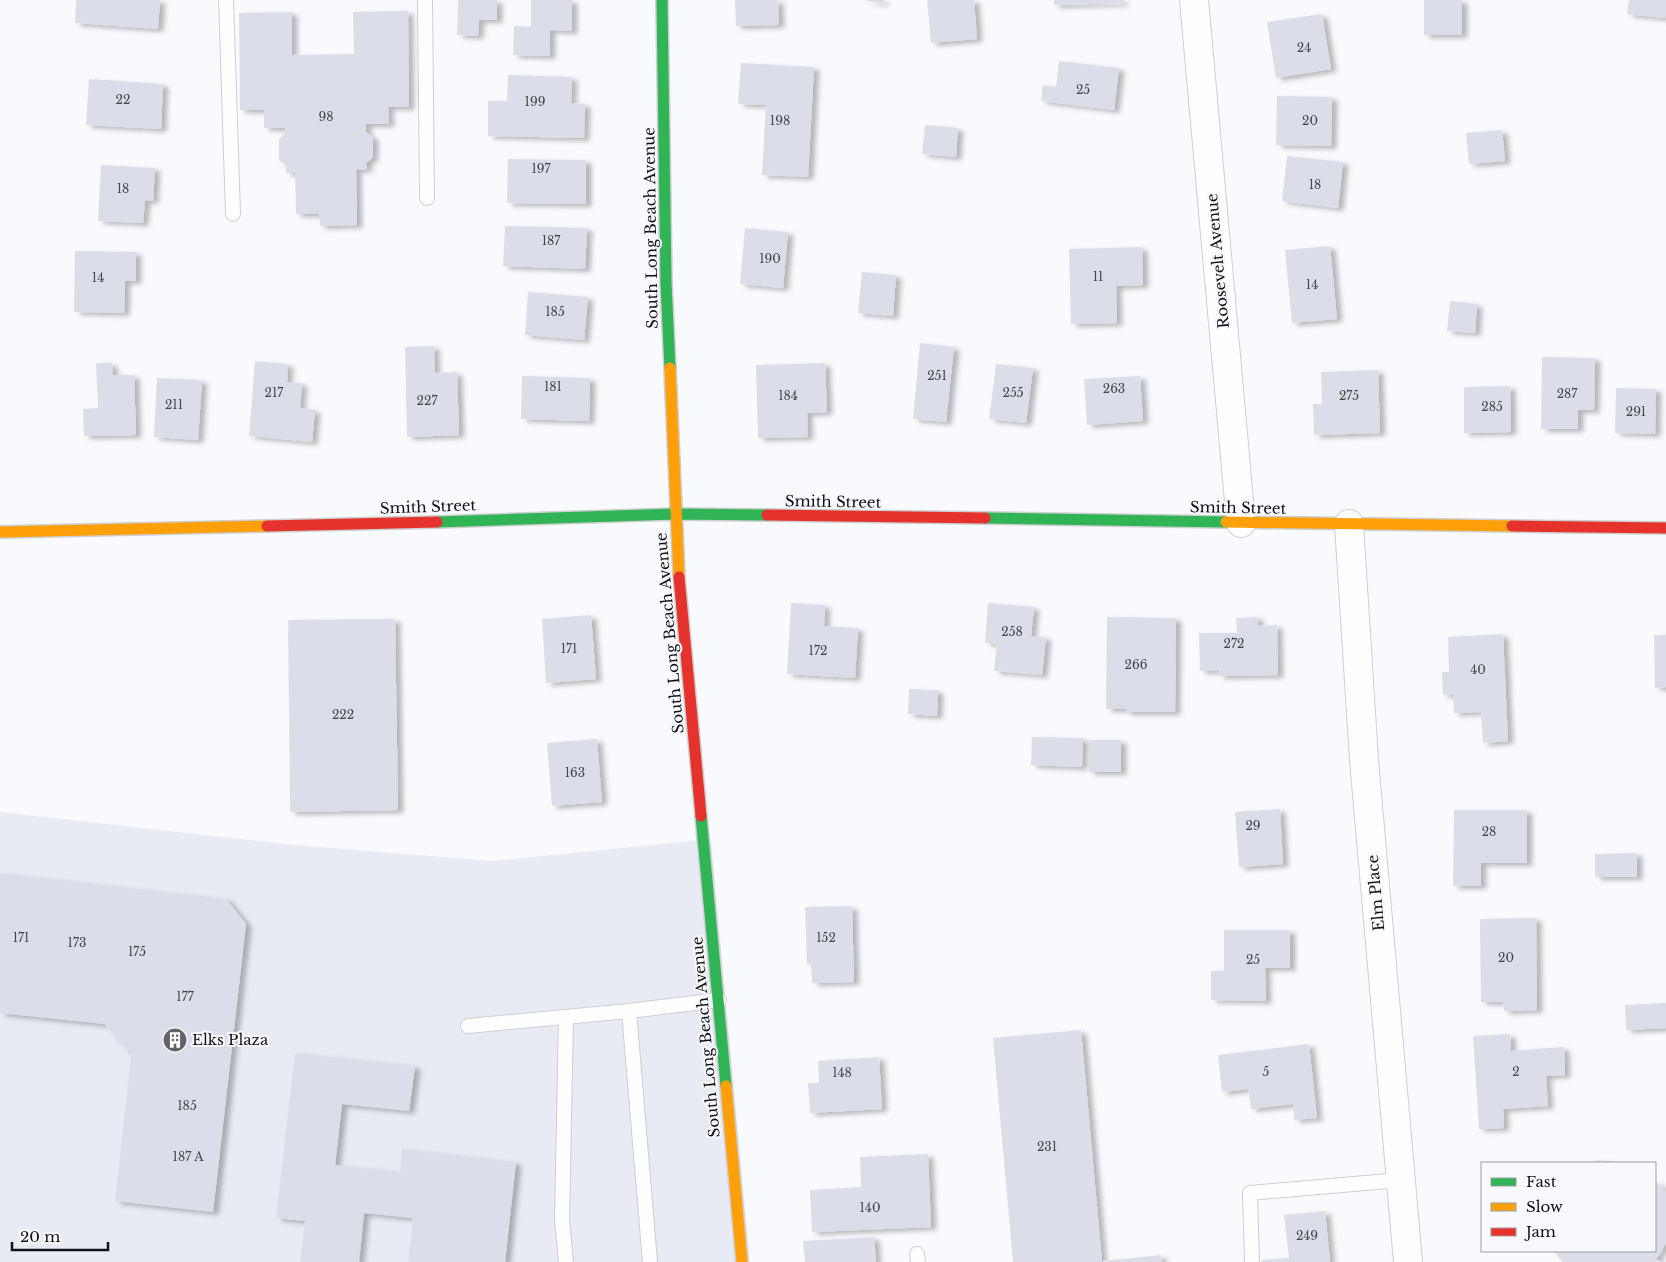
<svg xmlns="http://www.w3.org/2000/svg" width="1666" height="1262" viewBox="0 0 1666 1262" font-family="'Libre Baskerville',serif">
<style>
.built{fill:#e8ebf3}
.building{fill:#dbdee9;filter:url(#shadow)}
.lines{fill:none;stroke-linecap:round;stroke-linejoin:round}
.lane-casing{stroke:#cecfd1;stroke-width:16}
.street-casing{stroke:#cecfd1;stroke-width:30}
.fast-casing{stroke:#cecfd1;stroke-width:14}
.slow-casing{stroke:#cecfd1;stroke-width:14}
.jam-casing{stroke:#cecfd1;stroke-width:14}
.lane{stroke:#fefeff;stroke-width:14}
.street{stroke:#fefeff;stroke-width:28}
.fast{stroke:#30b455;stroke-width:11}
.slow{stroke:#ff9f0a;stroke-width:11}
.jam{stroke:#e5322d;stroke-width:11}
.labels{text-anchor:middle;stroke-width:4;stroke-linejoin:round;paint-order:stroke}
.number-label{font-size:12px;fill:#44454a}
.street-label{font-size:15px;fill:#111215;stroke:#f7f9ff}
.poi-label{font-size:15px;fill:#111215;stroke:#f7f9ff;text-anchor:start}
</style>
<defs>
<filter id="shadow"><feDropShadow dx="5.5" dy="3" stdDeviation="2.5" flood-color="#0004"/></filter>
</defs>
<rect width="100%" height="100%" fill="#f9fafd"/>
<path class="built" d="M0 812 295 845 492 861 711 839 750 1262H0Z"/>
<path class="building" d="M76 0H160L158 29 75 23Z
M458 0H497V20H479L478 36 457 35Z
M531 0H572V31L550 30V56L513 55 514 26 531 27Z
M735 0H778L779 25 736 26Z
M866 0H884L883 3 866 1Z
M927 0H974L977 39 931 43Z
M1054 0H1123V3L1054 5Z
M1424 0H1462V35H1424Z
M1629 0H1666V18L1627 14Z
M408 11 409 107H388L389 124H366V132L373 138V157L366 163 367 169 356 170 357 225 320 226 319 214H296L295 173H286V165L279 160V139L285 133V128H264V110H240L239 13 292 12V55L354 54 353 12Z
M1322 14 1331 69 1276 78 1267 22Z
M1059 61 1119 68 1114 110 1041 101 1043 85 1056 87Z
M741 63 814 67 808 177 762 175 766 105 738 104Z
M508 75 572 77 571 103 585 104 584 138 488 136V101H507Z
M89 79 163 84 161 129 86 125Z
M1277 96 1332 97 1331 146 1276 145Z
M925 125 958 128 956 157 922 154Z
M1502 130 1505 161 1469 164 1466 133Z
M1287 156 1343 162 1338 208 1282 201Z
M508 159 586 160V204L507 203Z
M101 165 155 168 153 201 145 200 143 223 98 221Z
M505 226 587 228 585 269 503 266Z
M745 228 788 232 783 288 740 284Z
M1330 246 1337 319 1292 323 1285 250Z
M1142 247 1143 285 1116 286 1117 323 1071 324 1069 249Z
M75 251 136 252V281H125L124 313 74 312Z
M862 272 896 275 893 316 858 313Z
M528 292 588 297 584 340 525 335Z
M1450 301 1477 304 1475 333 1447 331Z
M920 343 954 347 946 422 913 419Z
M434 346 435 373 457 372 459 435 407 437 405 347Z
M1542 357 1595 358 1594 410H1578V429H1541Z
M255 361 288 364 287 382 302 383 300 408 315 410 312 442 249 436Z
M96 363H112L113 375H134L136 435 84 436 83 409 98 408Z
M825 363 827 412 807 413 808 437 758 438 756 365Z
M996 364 1033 368 1026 423 989 419Z
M1378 370 1380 433 1314 435 1313 404H1322L1321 372Z
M522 376 590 378 589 421 521 419Z
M1140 376 1143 421 1087 425 1084 379Z
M157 378 202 380 198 440 154 437Z
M1510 386 1511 432 1464 433V387Z
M1616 388 1656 389 1655 434 1615 433Z
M791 603 825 605 824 626 858 628 855 678 787 674Z
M988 603 1034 607 1031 636 1046 637 1042 675 994 671 997 644 985 643Z
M591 615 596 679 546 683 542 619Z
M1107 617 1176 618 1175 712H1126V709H1106Z
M1258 617V626L1277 625 1278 675 1219 676V670L1200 671 1199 633H1237L1236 618Z
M395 619 398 810 290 812 288 620Z
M1503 634 1508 741 1483 743 1481 712 1454 713 1453 694 1443 695 1442 672H1449L1448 637Z
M1654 635H1666V687L1655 688Z
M909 689 938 690 937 716 908 714Z
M1032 737 1083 738 1082 767 1031 765Z
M597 739 602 802 552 806 547 743Z
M1089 740H1121V772H1089Z
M1280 809 1283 864 1239 867 1235 812Z
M1454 810H1527V863H1481V886H1453Z
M1637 853V877H1595V854Z
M0 873 226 899 246 924 213 1212 115 1201 131 1056 105 1024 0 1013Z
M852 906 854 982 812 983 811 964H807L805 907Z
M1536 918 1537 1010 1504 1011 1503 1002H1481L1480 919Z
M1224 930H1290V968H1265L1266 1001 1211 1000V971H1224Z
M1666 1003V1028L1626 1030 1625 1005Z
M1081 1030 1102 1262H1013L993 1038Z
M1510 1034 1511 1051 1564 1047 1565 1075 1546 1076 1548 1106 1503 1109 1504 1128 1479 1129 1473 1036Z
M1309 1044 1317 1118 1294 1120 1293 1104 1251 1109 1248 1089 1222 1092 1218 1055Z
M295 1053 415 1066 409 1111 342 1104 335 1165 400 1172 402 1149 516 1162 505 1262H408L413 1218 364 1213 359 1262H300L305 1221 276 1218Z
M879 1057 882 1109 810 1113 808 1083H819L818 1061Z
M928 1154 931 1227 812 1232 810 1190 861 1187 860 1157Z
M1597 1160 1620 1162V1163H1589Z
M1655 1180 1666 1192V1243L1656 1259 1662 1262H1563L1554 1251H1655Z
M1325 1211 1330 1262H1262V1260L1289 1258 1284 1215Z
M874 1237 876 1262H805L803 1241Z
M1161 1255 1162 1262H1104L1103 1261Z"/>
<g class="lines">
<defs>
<path id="lane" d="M226 0 233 214
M425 0 427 198
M629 1011 650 1262
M468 1026 629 1011 719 1000
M917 1254 918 1262
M566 1262 562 1219 566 1017
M1252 1262 1250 1193 1400 1180"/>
<path id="street" d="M1194 0 1241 523
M1349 524 1364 760 1408 1262"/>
<path id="fast" d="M662 0 666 283 670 368
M985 518 1226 522
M437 522 675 514 767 515
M701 816 726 1086"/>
<path id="slow" d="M670 368 679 577
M1226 522 1512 526
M0 532 267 526
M726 1086 742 1262"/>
<path id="jam" d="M767 515 985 518
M267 526 437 522
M1512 526 1666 528
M679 577 701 816"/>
</defs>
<use href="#lane" class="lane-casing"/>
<use href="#street" class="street-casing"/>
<use href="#fast" class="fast-casing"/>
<use href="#slow" class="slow-casing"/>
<use href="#jam" class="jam-casing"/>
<use href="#lane" class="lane"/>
<use href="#street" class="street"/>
<use href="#fast" class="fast"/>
<use href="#slow" class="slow"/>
<use href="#jam" class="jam"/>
</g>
<defs>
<symbol id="building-disc" viewBox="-11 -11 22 22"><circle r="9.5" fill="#626366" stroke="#f7f9ff"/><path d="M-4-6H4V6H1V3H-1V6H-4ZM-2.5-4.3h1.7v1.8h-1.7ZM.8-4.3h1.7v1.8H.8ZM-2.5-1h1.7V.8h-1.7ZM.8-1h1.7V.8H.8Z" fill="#fff"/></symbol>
</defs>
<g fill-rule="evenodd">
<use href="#building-disc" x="161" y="1026" width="28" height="28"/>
</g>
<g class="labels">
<g class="number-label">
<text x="1304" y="52">24</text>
<text x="1083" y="94">25</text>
<text x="123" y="104">22</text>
<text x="535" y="106">199</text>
<text x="326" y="121">98</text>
<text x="780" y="125">198</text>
<text x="1310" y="125">20</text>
<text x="541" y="173">197</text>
<text x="1315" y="189">18</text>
<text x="123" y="193">18</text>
<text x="551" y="245">187</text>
<text x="770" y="263">190</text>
<text x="1098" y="281">11</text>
<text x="98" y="282">14</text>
<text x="1312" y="289">14</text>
<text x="555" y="316">185</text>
<text x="937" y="380">251</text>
<text x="553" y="391">181</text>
<text x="1114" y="393">263</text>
<text x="274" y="397">217</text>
<text x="1013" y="397">255</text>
<text x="1567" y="398">287</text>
<text x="788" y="400">184</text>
<text x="1349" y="400">275</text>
<text x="427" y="405">227</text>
<text x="174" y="409">211</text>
<text x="1492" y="411">285</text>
<text x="1636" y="416">291</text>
<text x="1012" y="636">258</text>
<text x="1234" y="648">272</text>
<text x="569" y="653">171</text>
<text x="818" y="655">172</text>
<text x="1136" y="669">266</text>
<text x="1478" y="674">40</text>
<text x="343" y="719">222</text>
<text x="575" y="777">163</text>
<text x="1253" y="830">29</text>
<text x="1489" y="836">28</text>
<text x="21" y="942">171</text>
<text x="826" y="942">152</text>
<text x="77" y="947">173</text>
<text x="137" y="956">175</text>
<text x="1506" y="962">20</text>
<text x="1253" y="964">25</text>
<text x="185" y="1001">177</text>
<text x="1266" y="1076">5</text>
<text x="1516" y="1076">2</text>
<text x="842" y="1077">148</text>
<text x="187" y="1110">185</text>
<text x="1047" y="1151">231</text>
<text x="188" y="1161">187 A</text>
<text x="870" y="1212">140</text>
<text x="1307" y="1240">249</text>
</g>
<g class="street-label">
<text transform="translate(651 228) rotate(-91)" y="5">South Long Beach Avenue</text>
<text transform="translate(1218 261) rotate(-95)" y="5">Roosevelt Avenue</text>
<text transform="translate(833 502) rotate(1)" y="5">Smith Street</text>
<text transform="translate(428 507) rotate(-2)" y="5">Smith Street</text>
<text transform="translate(1238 508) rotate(1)" y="5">Smith Street</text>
<text transform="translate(670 633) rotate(-95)" y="5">South Long Beach Avenue</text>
<text transform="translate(1376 893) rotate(-95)" y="5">Elm Place</text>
<text transform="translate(706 1037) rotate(-95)" y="5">South Long Beach Avenue</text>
</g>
<g class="poi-label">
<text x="192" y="1045">Elks Plaza</text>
</g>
</g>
<rect x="1481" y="1162" width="175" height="90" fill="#f7f9ff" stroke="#9b9da1"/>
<rect x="1491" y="1178" width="25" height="8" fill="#30b455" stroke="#9b9da1"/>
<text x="1526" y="1187" font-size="15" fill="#111215">Fast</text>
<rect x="1491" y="1203" width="25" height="8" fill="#ff9f0a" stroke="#9b9da1"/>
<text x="1526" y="1212" font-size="15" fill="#111215">Slow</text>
<rect x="1491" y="1228" width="25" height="8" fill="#e5322d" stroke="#9b9da1"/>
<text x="1526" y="1237" font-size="15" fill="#111215">Jam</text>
<path d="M12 1242v8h96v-8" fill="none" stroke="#111215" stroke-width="2.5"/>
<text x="20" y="1242" font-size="15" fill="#111215" stroke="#f7f9ff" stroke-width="4" paint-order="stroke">20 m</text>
</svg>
